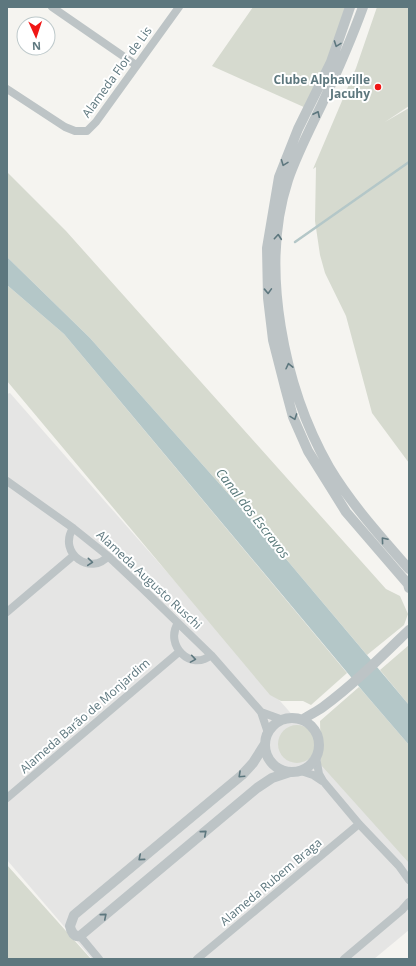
<svg xmlns="http://www.w3.org/2000/svg" width="416" height="966" viewBox="0 0 416 966" font-family="'Open Sans',sans-serif">
<style>
.built{fill:#e5e5e4}
.green{fill:#d6dacf}
.water{fill:#b4c7c8}
.lines{fill:none;stroke-linecap:round;stroke-linejoin:round}
.stream{stroke:#b4c7c8;stroke-width:2.5}
.minor{stroke:#bdc4c6;stroke-width:8}
.tertiary{stroke:#bdc4c6;stroke-width:10}
.oneway{stroke:#5d777e}
.poi-dot{fill:#f01615;stroke:#fff;stroke-width:1.5}
.labels{text-anchor:middle;stroke-width:4;stroke-linejoin:round;paint-order:stroke}
.street-label{font-size:12px;fill:#5d777e;stroke:#fff}
.poi-label{font-size:12px;font-weight:bold;fill:#5d777e;stroke:#fff;text-anchor:end}
.water-label{font-size:13px;font-style:italic;fill:#58797a;stroke:#fff}
</style>
<rect width="100%" height="100%" fill="#f5f4f0"/>
<path class="built" d="M10 393 409 848V930L374 959H92L7 860V394Z"/>
<path class="green" d="M253 7H345L337 39 306 108 212 66Z
M377 7H409V106L385 122 409 108V463L372 413 346 316 325 273 320 255 315 221 316 167 313 169 356 68Z
M7 172 66 231 386 589 400 596 408 614 404 625 367 655 281 553 90 338 7 257Z
M7 285 64 334 347 673 311 705 303 701H281L270 695 7 381Z
M409 645V705L380 670Z
M359 687 409 745V863L321 765 320 721Z
M278 744a19 19 0 1 1 38 0a19 19 0 1 1-38 0Z
M7 865 91 959H7Z"/>
<path class="water" d="M7 257 90 338 281 553 409 705V745L366 695 64 334 7 285Z"/>
<g class="lines">
<path class="stream" d="M295 242 409 162"/>
<path class="minor" d="M52 7 136 65
M7 89 65 127 75 131H87L96 122 179 7
M7 481 73 528 108 556 142 588 211 655 261 712 268 733
M73 528C57 554 92 576 108 556
M7 612 73 556
M178 623C164 645 191 672 211 655
M261 712 283 720
M316 757 319 774 323 781 359 824 399 866 409 880
M301 771 313 775 322 781
M7 798 179 652
M80 936 99 959
M197 959 359 824
M344 959 402 910 409 902"/>
<path class="tertiary" d="M350 7 331 62 298 129 279 177 267 248 268 298 273 340 285 387 293 417 308 451 346 512 408 584 409 588
M363 7C351 40 337 72 322 104 310 129 297 154 288 180 259 268 284 388 329 467 351 504 381 537 409 569
M265 745a27 27 0 1 1 54 0a27 27 0 1 1-54 0Z
M302 720C309 715 316 712 323 707 354 684 381 657 409 630
M265 744 253 763 242 775 74 915 70 926C71 932 74 937 80 936L257 788 272 778 290 772"/>
</g>
<defs><path id="oneway-chevron" d="M-2-3.5L2.5 0L-2 3.5" fill="none" stroke-width="1.6" stroke-linecap="round" stroke-linejoin="round"/></defs>
<g class="oneway">
<use href="#oneway-chevron" transform="translate(337 44) rotate(110)"/>
<use href="#oneway-chevron" transform="translate(317 114) rotate(-65)"/>
<use href="#oneway-chevron" transform="translate(284 163) rotate(111)"/>
<use href="#oneway-chevron" transform="translate(278 237) rotate(-85)"/>
<use href="#oneway-chevron" transform="translate(268 291) rotate(88)"/>
<use href="#oneway-chevron" transform="translate(289 366) rotate(-103)"/>
<use href="#oneway-chevron" transform="translate(294 417) rotate(70)"/>
<use href="#oneway-chevron" transform="translate(384 540) rotate(-130)"/>
<use href="#oneway-chevron" transform="translate(90 562) rotate(5)"/>
<use href="#oneway-chevron" transform="translate(193 659) rotate(9)"/>
<use href="#oneway-chevron" transform="translate(241 775) rotate(137)"/>
<use href="#oneway-chevron" transform="translate(204 833) rotate(-40)"/>
<use href="#oneway-chevron" transform="translate(141 858) rotate(140)"/>
<use href="#oneway-chevron" transform="translate(104 916) rotate(-40)"/>
</g>
<circle class="poi-dot" cx="378" cy="87" r="4"/>
<g class="labels">
<g class="street-label">
<text transform="translate(117 72) rotate(-54)" y="4">Alameda Flor de Lis</text>
<text transform="translate(149 580) rotate(43)" y="4">Alameda Augusto Ruschi</text>
<text transform="translate(85 716) rotate(-41)" y="4">Alameda Barão de Monjardim</text>
<text transform="translate(271 882) rotate(-40)" y="4">Alameda Rubem Braga</text>
</g>
<g class="poi-label">
<text x="370" y="84">Clube Alphaville<tspan x="370" dy="14">Jacuhy</tspan></text>
</g>
<g class="water-label">
<text transform="translate(253 513) rotate(52)" y="5">Canal dos Escravos</text>
</g>
</g>
<rect width="416" height="966" fill="none" stroke="#5d777e" stroke-width="16"/>
<g transform="translate(36 36) rotate(177)"><circle r="19" fill="#ffffff" stroke="#bec9cb"/>
<path d="M0-3L7 15L0 10L-7 15Z" fill="#f01615"/>
<text y="-6" font-size="11" font-weight="bold" text-anchor="middle" fill="#5d777e">N</text>
</g>
</svg>
